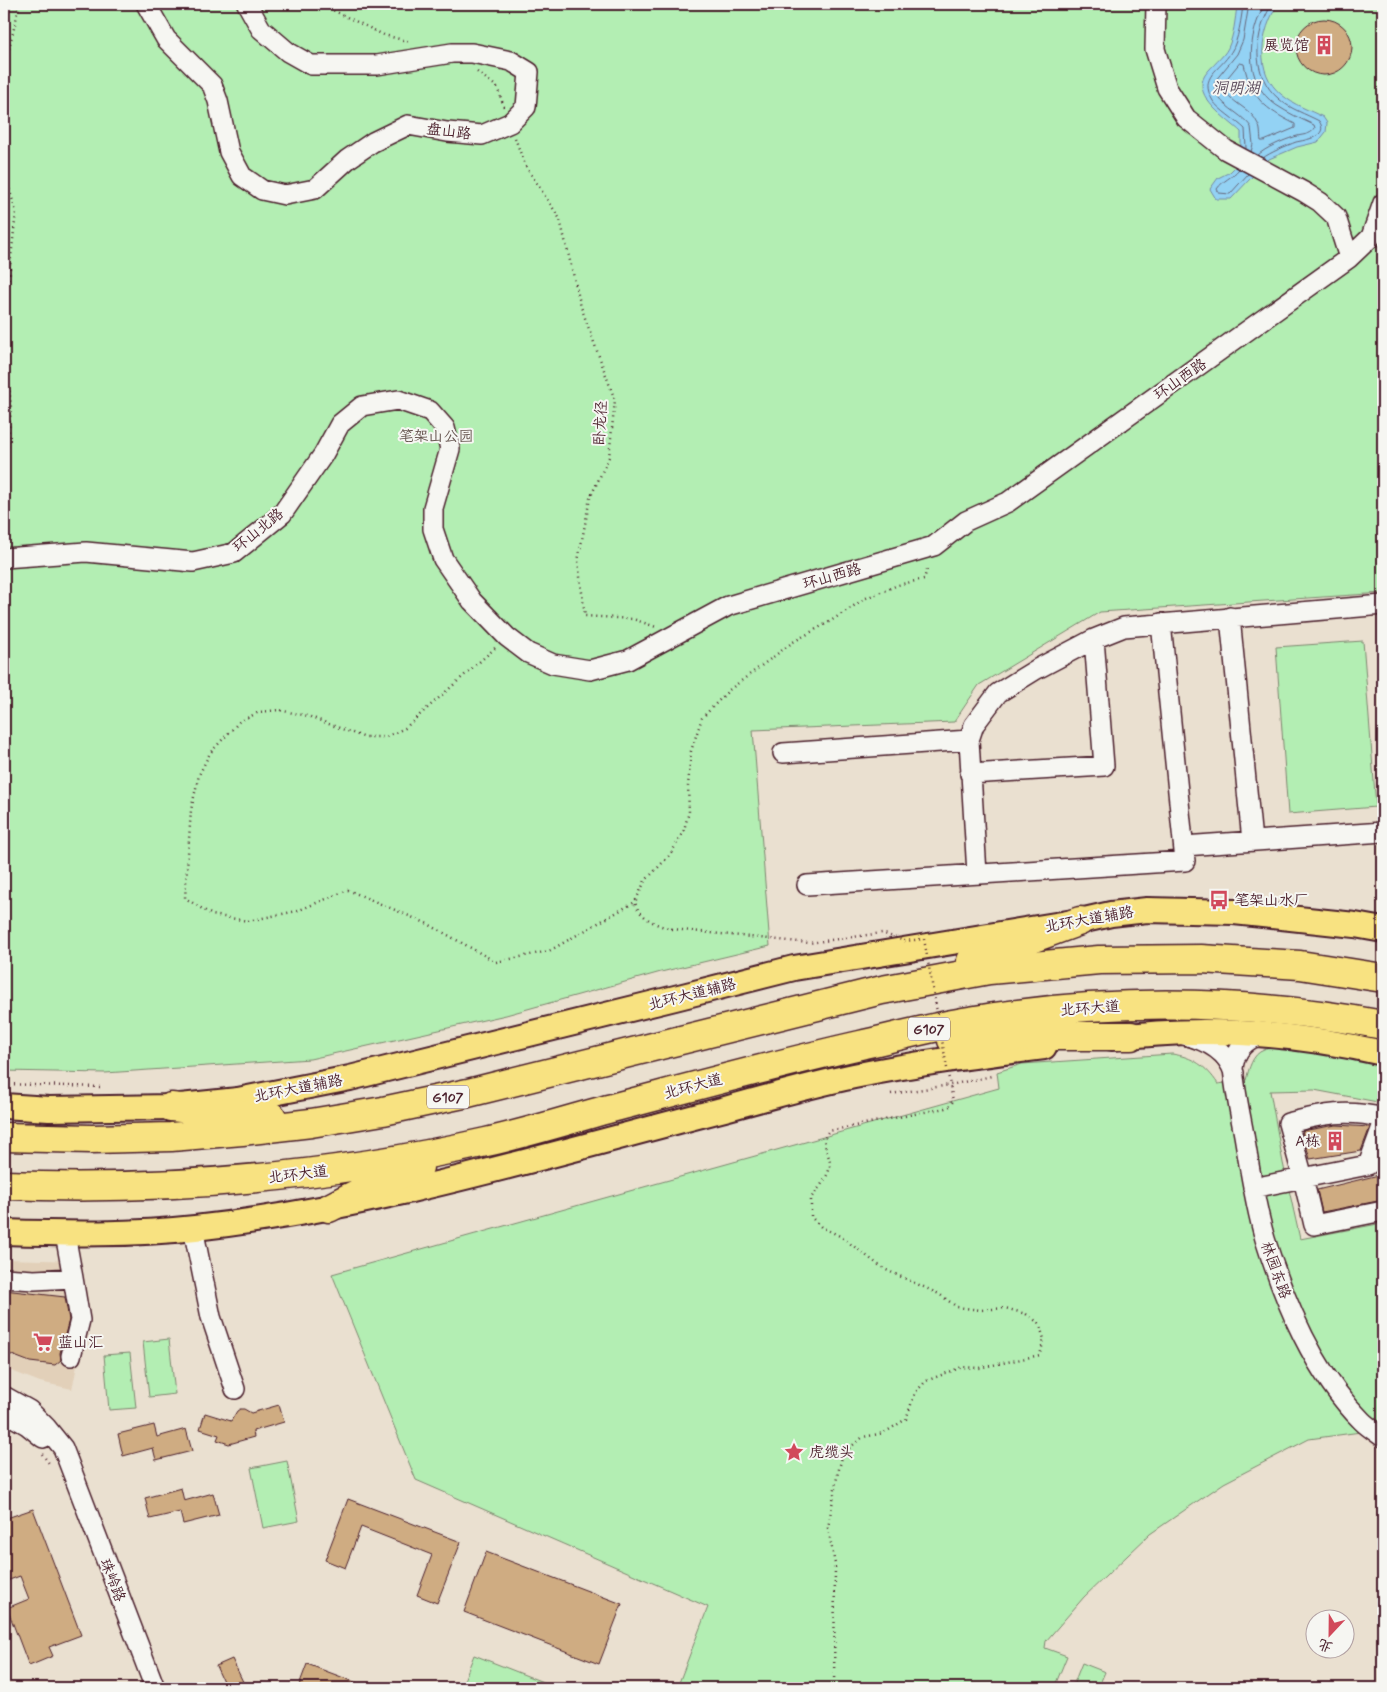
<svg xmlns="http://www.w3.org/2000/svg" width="1387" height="1692" viewBox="0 0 1387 1692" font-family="Mynerve,'LXGW WenKai TC',sans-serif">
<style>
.built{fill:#e2d0b9}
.green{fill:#b3eeb3;stroke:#7e866f}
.water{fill:#93d2f4;stroke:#768aa4}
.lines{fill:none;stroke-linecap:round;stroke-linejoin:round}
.shore{stroke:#67677b;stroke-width:1}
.building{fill:#cfac82;stroke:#4a1f2b}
.minor-casing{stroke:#4a1f2b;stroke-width:22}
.major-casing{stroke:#4a1f2b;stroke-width:28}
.highway-casing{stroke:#4a1f2b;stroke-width:31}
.path{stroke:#4a1f2b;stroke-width:2.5;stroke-dasharray:1 4;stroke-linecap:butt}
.minor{stroke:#f6f6f2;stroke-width:19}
.major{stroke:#f8e281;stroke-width:24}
.highway{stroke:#f8e281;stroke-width:28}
.path-bridge{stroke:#4a1f2b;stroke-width:2.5;stroke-dasharray:1 4;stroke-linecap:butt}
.labels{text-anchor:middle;stroke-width:4;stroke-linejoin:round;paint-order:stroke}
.shield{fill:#f6f6f2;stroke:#7e6067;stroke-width:1}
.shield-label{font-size:14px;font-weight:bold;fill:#4a1f2b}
.poi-label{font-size:15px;fill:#4a1f2b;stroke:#f6f6f2;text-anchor:start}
.street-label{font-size:15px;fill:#4a1f2b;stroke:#f6f6f2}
.park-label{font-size:15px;fill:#64534d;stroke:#f6f6f2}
.water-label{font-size:16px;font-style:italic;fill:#5c4c5d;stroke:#f6f6f2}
</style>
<rect width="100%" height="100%" fill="#eae0d0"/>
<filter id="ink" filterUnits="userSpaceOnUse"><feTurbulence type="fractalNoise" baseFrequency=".02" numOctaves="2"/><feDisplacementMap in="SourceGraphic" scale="10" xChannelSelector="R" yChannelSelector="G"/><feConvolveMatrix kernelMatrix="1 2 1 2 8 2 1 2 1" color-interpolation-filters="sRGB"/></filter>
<g filter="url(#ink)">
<path class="built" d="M4 1259 78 1261 88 1316 72 1389 40 1382 4 1368Z"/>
<path class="green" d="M4 4H1383V593L1100 612 979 685 954 722 753 730 770 946 661 972 506 1015 310 1059 105 1073 4 1071Z
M1363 641 1376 807 1288 814 1276 647Z
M1285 1048 1349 1059 1383 1066V1103L1314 1090 1270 1091 1283 1163 1300 1239 1383 1223V1429L1309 1439 1224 1483 1150 1534 1084 1597 1046 1641 1045 1648 1067 1656 1054 1688H677L708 1607 416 1480 332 1274 999 1088 997 1072 1022 1064 1172 1054C1193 1057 1206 1066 1218 1084L1246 1080C1249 1069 1252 1054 1264 1050 1270 1047 1279 1049 1285 1048Z
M169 1339 175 1394 149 1397 143 1342Z
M130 1353 136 1408 109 1410 104 1355Z
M287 1461 299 1521 263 1528 251 1468Z
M474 1655 558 1688H461Z
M1082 1663 1105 1672 1098 1688H1072Z"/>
<path class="water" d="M1240 4H1278C1261 31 1253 72 1282 95 1294 105 1309 110 1323 117L1327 123 1326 132 1318 142 1297 147 1269 159 1231 199H1216L1210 189 1218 178 1230 172 1237 165 1241 144V132C1229 120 1191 97 1205 75 1212 65 1223 58 1228 48 1234 35 1235 20 1237 6Z"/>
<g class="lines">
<path class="shore" d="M1243 4C1242 16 1238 42 1231 52 1220 71 1198 76 1213 101 1218 109 1237 121 1245 129L1246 148
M1249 4 1243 40 1237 54 1215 81C1211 103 1240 111 1251 127L1253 144 1251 152
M1240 63 1244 64C1251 98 1265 109 1295 124V128L1264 141H1261C1260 135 1261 129 1258 124 1251 107 1229 104 1222 85Z
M1258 155C1265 148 1284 140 1294 137 1302 134 1310 136 1315 128L1314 125C1301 119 1288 113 1276 105 1243 82 1247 36 1265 4
M1263 158C1269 153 1288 145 1296 142 1305 140 1330 137 1319 121 1306 114 1290 109 1279 99 1250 75 1254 33 1272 4
M1239 169C1232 178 1223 180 1217 189L1219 193 1230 194 1248 174"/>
</g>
<path class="building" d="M1296 47a28 28 0 1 1 56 0a28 28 0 1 1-56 0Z
M1336 1125 1370 1127 1361 1151 1310 1159 1302 1131Z
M1383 1174V1200L1322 1212 1317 1190Z
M4 1290 65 1297 69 1320 60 1353 61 1360 55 1365 30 1362 4 1352Z
M279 1405 284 1422 253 1431 254 1437 229 1444 217 1440 219 1435 200 1429 205 1413 231 1421 237 1411 240 1409H244L251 1413Z
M154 1425 157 1437 186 1429 192 1451 156 1460 153 1448 123 1456 118 1434Z
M181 1488 184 1501 213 1493 219 1515 183 1524 180 1512 150 1519 145 1498Z
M348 1499 461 1542 437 1603 417 1595 432 1555 361 1527 345 1568 325 1560Z
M33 1509 81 1635 49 1647 53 1656 29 1666 7 1608 29 1599 20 1576 4 1582V1519Z
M486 1552 622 1604 599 1664 464 1612Z
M232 1659 246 1688H226L216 1666Z
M307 1664 368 1687 367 1688H298Z"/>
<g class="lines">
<defs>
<path id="minor" d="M146 4 166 39 212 85 218 101 229 152 242 176 262 190 285 195 315 189 348 159 373 142 408 125 447 132 482 135 510 123 526 107 529 72 511 61 472 53H452L377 65H311L288 52 261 29 247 4
M1156 4 1155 49 1167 88 1186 118 1226 150 1304 192 1320 202 1336 217 1349 258
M4 558 86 552 193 562 234 553 282 514 323 455 340 424 362 406 398 400 430 411 445 428 450 449 433 508V529L443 559 472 601 507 637 528 653 553 664 590 670 628 660 728 606 934 546 966 521 1008 502 1349 258 1371 237 1383 203
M1230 617 1252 841
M783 753 969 740
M970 774 1104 766 1094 639
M1184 846 1383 832
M977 874 969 740 974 725 998 693 1037 669 1094 639 1124 627 1383 605
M807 885 1185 861 1161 623
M1184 1035C1205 1040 1227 1050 1234 1073
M1262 1035C1245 1039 1235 1051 1233 1068 1235 1090 1240 1113 1244 1135 1250 1170 1255 1205 1265 1239 1285 1303 1314 1373 1362 1421 1368 1427 1376 1432 1383 1437
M1383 1118C1346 1109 1325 1114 1288 1123L1303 1178 1314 1225 1383 1211
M1253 1188 1368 1165 1383 1124
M193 1228 211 1317 235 1389
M4 1278 34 1280 73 1278 65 1234
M71 1356 80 1320 73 1278
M4 1396 29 1410 46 1427 63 1448 155 1688
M4 1412 27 1425 43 1438"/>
<path id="major" d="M1112 1038C1201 1026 1295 1033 1383 1053
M4 1106 49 1109 171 1107 238 1100 350 1078 675 998 794 968 1080 921 1111 914 1147 910 1234 912 1355 925 1383 930
M4 1232C68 1234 132 1235 195 1228 376 1208 550 1154 725 1109 768 1097 811 1085 854 1076 917 1063 980 1055 1044 1047"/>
<path id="highway" d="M971 961 1080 921
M952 1040 1038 1036H1131
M171 1107 272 1117
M4 1137 92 1139 171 1137 242 1131 311 1123 383 1111 468 1093 882 990 989 970 1099 960 1201 959 1300 965 1383 978
M4 1185C167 1191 326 1178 486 1142 527 1133 568 1120 608 1109 692 1087 776 1064 860 1045 895 1037 929 1028 963 1022 1103 998 1245 999 1383 1025
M329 1208C358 1192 388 1179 419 1167"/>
</defs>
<use href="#minor" class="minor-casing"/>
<use href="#major" class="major-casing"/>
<use href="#highway" class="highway-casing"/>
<path class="path" d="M320 4 384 35 411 42
M4 68 20 4
M477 72 497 87 504 107
M515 138 525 165 560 219 581 307 615 400 609 457 590 498 578 561 585 616 633 619 656 627
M4 170 16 212 4 322
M4 331 11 408 4 484
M495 648 405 728 386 737H363L308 716 279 710 259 712 239 722 210 753 199 775 191 810 185 898 212 915 248 921 297 911 348 890 428 924 496 962 549 951 635 902
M672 929C658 926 639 918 635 902L645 881 670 855 683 833 689 812 688 786 691 751 702 718 729 690 793 642 829 622 866 598 898 585 924 579 928 566
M4 1084 101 1087
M891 1094 950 1085 992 1076
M42 1454 51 1466
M834 1688 835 1564 828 1528 837 1477 843 1453 863 1437 884 1433 906 1419 915 1393 926 1381 962 1367 979 1368 1040 1355 1044 1339 1039 1323 1026 1314 1005 1308 981 1310 957 1307 939 1294 884 1269 840 1236 821 1227 811 1217V1198C818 1189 828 1178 830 1166 831 1154 818 1142 829 1131L945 1108 950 1106 953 1101 950 1085"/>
<use href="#minor" class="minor"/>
<use href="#major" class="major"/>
<use href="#highway" class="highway"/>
<path class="path-bridge" d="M672 929 809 943 882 933 904 941 924 939 950 1085"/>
</g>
</g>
<defs>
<symbol id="building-bare" viewBox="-9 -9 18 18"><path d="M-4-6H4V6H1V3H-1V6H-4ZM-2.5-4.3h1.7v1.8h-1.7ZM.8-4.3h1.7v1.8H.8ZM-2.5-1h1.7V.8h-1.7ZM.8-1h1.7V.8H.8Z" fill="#d1495b" stroke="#f6f6f2" stroke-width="2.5" paint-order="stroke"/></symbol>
<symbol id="bus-bare" viewBox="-9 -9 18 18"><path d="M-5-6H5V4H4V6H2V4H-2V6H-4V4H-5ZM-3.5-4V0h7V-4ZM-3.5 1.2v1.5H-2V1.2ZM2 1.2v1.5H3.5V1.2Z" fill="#d1495b" stroke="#f6f6f2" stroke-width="2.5" paint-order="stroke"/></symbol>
<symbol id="supermarket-bare" viewBox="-9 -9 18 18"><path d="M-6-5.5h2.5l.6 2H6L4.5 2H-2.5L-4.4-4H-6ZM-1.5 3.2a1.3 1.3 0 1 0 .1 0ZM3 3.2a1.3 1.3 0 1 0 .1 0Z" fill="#d1495b" stroke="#f6f6f2" stroke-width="2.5" paint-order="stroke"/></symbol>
<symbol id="sight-bare" viewBox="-9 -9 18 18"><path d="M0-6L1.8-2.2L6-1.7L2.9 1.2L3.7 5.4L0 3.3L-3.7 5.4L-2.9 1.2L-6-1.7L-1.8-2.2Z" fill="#d1495b" stroke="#f6f6f2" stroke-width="2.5" paint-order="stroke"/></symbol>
</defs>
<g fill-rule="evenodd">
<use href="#building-bare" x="1310" y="31" width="28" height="28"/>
<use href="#bus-bare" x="1205" y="886" width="28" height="28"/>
<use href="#building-bare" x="1321" y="1127" width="28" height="28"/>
<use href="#supermarket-bare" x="29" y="1328" width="28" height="28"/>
<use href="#sight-bare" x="780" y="1438" width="28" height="28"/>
</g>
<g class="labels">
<g class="shield">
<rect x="908" y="1017.5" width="42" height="23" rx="4"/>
<rect x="427" y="1085.5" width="42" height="23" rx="4"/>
</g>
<g class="shield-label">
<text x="929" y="1034">G107</text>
<text x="448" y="1102">G107</text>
</g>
<g class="poi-label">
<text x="1309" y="50" text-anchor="end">展览馆</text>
<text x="1234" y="905">笔架山水厂</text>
<text x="1320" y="1146" text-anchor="end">A栋</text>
<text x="58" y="1347">蓝山汇</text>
<text x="809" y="1457">虎缆头</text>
</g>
<g class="street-label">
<text transform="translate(449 131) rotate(7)" y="5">盘山路</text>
<text transform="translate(1180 379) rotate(-35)" y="5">环山西路</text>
<text transform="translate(600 423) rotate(-87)" y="5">卧龙径</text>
<text transform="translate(258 530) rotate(-39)" y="5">环山北路</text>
<text transform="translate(832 576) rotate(-16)" y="5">环山西路</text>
<text transform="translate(1089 919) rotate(-10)" y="5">北环大道辅路</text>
<text transform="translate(692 994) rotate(-14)" y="5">北环大道辅路</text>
<text transform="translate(1090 1008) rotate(-4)" y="5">北环大道</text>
<text transform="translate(693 1086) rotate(-15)" y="5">北环大道</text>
<text transform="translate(298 1088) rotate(-11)" y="5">北环大道辅路</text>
<text transform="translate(298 1174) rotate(-7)" y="5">北环大道</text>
<text transform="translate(1276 1270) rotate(70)" y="5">林园东路</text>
<text transform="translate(113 1580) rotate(69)" y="5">珠岭路</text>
</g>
<g class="park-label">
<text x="436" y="441">笔架山公园</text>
</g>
<g class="water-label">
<text x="1236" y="93">洞明湖</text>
</g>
</g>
<rect width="1387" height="1692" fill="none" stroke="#f6f6f2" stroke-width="20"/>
<rect x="10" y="10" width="1367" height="1672" fill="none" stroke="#4a1f2b" stroke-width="2" filter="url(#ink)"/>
<g transform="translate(1330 1634) rotate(202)"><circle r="24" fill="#f6f6f2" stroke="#b1a0a2"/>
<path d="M0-4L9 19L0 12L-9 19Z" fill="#d1495b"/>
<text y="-8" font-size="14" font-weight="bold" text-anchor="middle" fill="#4a1f2b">北</text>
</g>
</svg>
